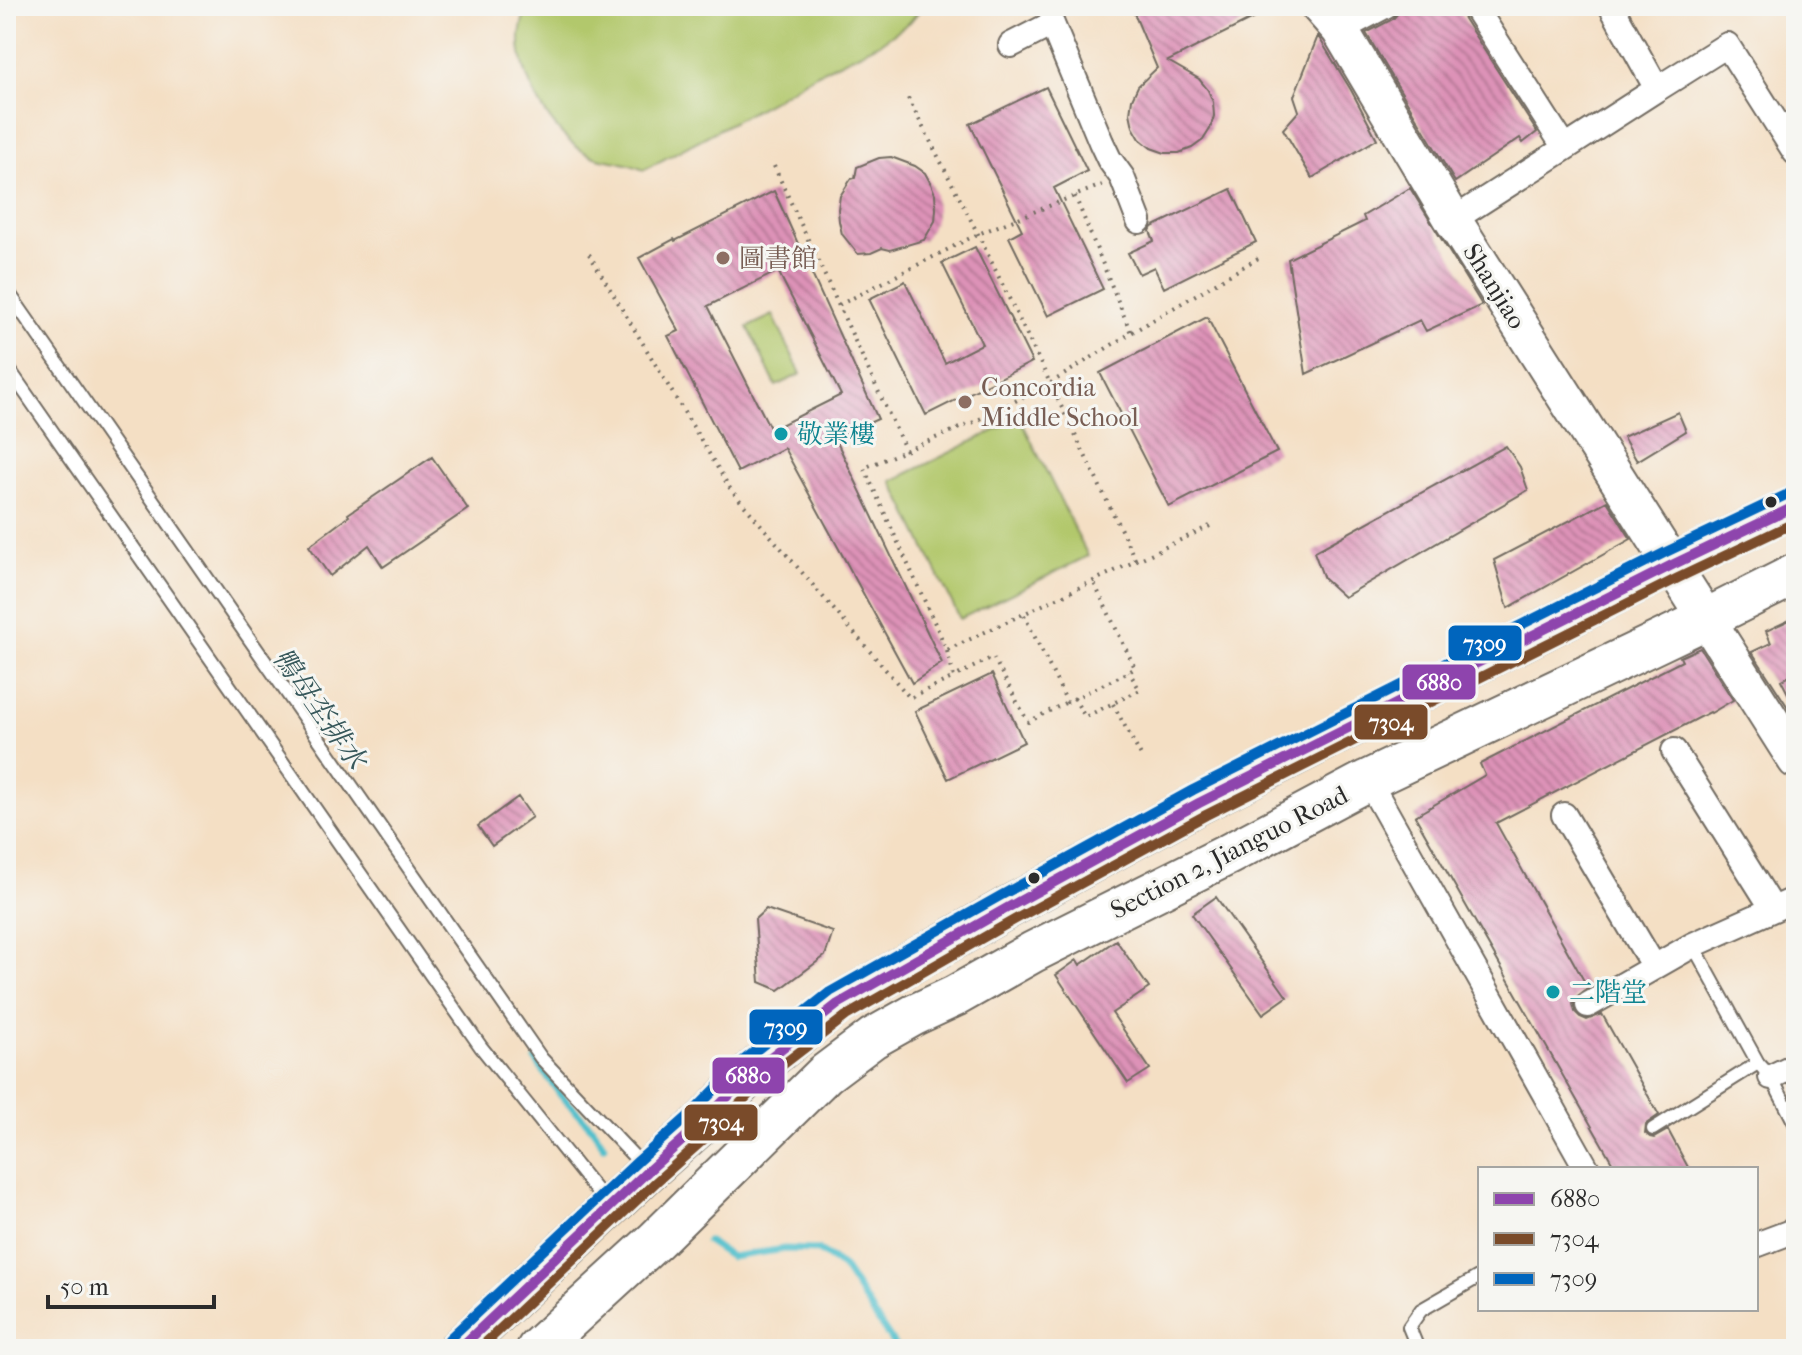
<svg xmlns="http://www.w3.org/2000/svg" width="1802" height="1355" viewBox="0 0 1802 1355" font-family="'IM FELL French Canon','Noto Serif TC',serif">
<style>
.grass{fill:#b2c86c;stroke:#6e7a4c;stroke-width:2}
.lines{fill:none;stroke-linecap:round;stroke-linejoin:round}
.stream{stroke:#53c0cc;stroke-width:7}
.building{fill:url(#building-back-hatch);fill-rule:evenodd}
.lane-casing{stroke:#716a61;stroke-width:16}
.street-casing{stroke:#716a61;stroke-width:28}
.secondary-casing{stroke:#716a61;stroke-width:40}
.primary-casing{stroke:#716a61;stroke-width:44}
.path{stroke:#716a61;stroke-width:4;stroke-dasharray:2 6;stroke-linecap:butt}
.lane{stroke:#fff;stroke-width:12}
.street{stroke:#fff;stroke-width:24}
.secondary{stroke:#fff;stroke-width:36}
.primary{stroke:#fff;stroke-width:40}
.bus-1-casing{stroke:#f6f6f2;stroke-width:16}
.bus-2-casing{stroke:#f6f6f2;stroke-width:16}
.bus-3-casing{stroke:#f6f6f2;stroke-width:16}
.bus-1{stroke:#8e44ad;stroke-width:10}
.bus-2{stroke:#7a4b2a;stroke-width:10}
.bus-3{stroke:#0065bd;stroke-width:10}
.education-dot{fill:#8d6e63;stroke:#f6f6f2;stroke-width:3}
.culture-dot{fill:#0f9aa8;stroke:#f6f6f2;stroke-width:3}
.bus-dot{fill:#2b2b2b;stroke:#f6f6f2;stroke-width:3}
.labels{text-anchor:middle;stroke-width:6;stroke-linejoin:round;paint-order:stroke}
.education-label{font-size:26px;fill:#785e54;stroke:#f6f6f2;text-anchor:start}
.street-label{font-size:26px;fill:#2b2b2b;stroke:#f6f6f2}
.culture-label{font-size:26px;fill:#0d838f;stroke:#f6f6f2;text-anchor:start}
.water-label{font-size:28px;font-style:italic;fill:#37585b;stroke:#f6f6f2}
.line-badge{stroke:#f6f6f2;stroke-width:3}
.badge-label{font-size:22px;text-anchor:middle;font-weight:bold;fill:#fff}
</style>
<defs>
<pattern id="building-back-hatch" width="6" height="6" patternUnits="userSpaceOnUse" patternTransform="scale(2)"><rect width="6" height="6" fill="#dd92b7"/><path d="M-1 5l2 2M0 0l6 6M5-1l2 2" fill="none" stroke="#b37795"/></pattern>
</defs>
<rect width="100%" height="100%" fill="#f6f6f2"/>
<filter id="ink" filterUnits="userSpaceOnUse"><feTurbulence type="fractalNoise" baseFrequency=".0125" numOctaves="2"/><feDisplacementMap in="SourceGraphic" scale="16" xChannelSelector="R" yChannelSelector="G"/><feConvolveMatrix kernelMatrix="1 2 1 2 8 2 1 2 1" color-interpolation-filters="sRGB"/></filter>
<filter id="wash" filterUnits="userSpaceOnUse"><feTurbulence type="fractalNoise" baseFrequency=".006" numOctaves="4" result="noise"/><feDisplacementMap in="SourceGraphic" scale="32" xChannelSelector="R" yChannelSelector="G"/><feGaussianBlur stdDeviation="1.8" result="paint"/><feColorMatrix in="noise" values="0 0 0 0 0 0 0 0 0 0 0 0 0 0 0 0 0 1.4 0 .05"/><feComposite in="paint" operator="in"/></filter>
<g filter="url(#wash)">
<rect width="100%" height="100%" fill="#f4dfc4"/>
<path class="grass" d="M528 6H923L910 22 880 43 814 75 770 102 644 170C638 168 632 165 626 164 614 160 602 161 590 155 553 138 518 77 520 36 521 26 524 15 528 6Z
M773 315 801 374 776 386 748 327Z
M1020 418 1088 556 960 619 892 481Z"/>
<g class="lines">
<path class="stream" d="M536 1060 559 1093 592 1128 604 1146
M707 1241 731 1257 785 1249 818 1250 843 1267 897 1349"/>
</g>
<g id="blocks">
<path class="building" d="M1131 6H1278L1168 61 1199 79 1208 90 1213 102 1214 116 1210 129 1203 140 1192 148 1179 153H1165L1151 148 1140 139 1133 127 1130 113 1132 99 1138 86 1157 68Z
M1400 6H1459L1461 14 1537 132 1523 143 1520 138 1455 182 1366 33 1393 19 1398 13Z
M1318 36 1351 90 1377 139 1312 178 1283 129 1299 111 1294 96Z
M1046 87 1087 171 1054 188 1103 289 1048 316 1009 237 1022 230 970 124Z
M891 157 915 166 925 173 931 184 935 194 936 209 935 221 924 240 890 250 882 248 871 253 858 254 842 234 839 221 838 209 840 196 851 179 855 178 857 167 879 158Z
M1410 188 1482 305 1426 331 1420 320 1306 374 1288 259 1365 221 1363 216Z
M1231 189 1256 242 1164 288 1154 267 1139 274 1128 253 1154 241 1150 231 1152 227Z
M774 191 878 419 835 438 942 663 912 683 784 448 738 472 668 336 679 331 639 258 674 239 675 241ZM778 271 841 395 771 430 708 306Z
M975 247 1032 362 926 415 869 299 905 281 945 363 982 344 942 263Z
M1207 317 1277 452 1169 507 1100 373Z
M1678 412 1686 431 1637 461 1623 437Z
M1506 446 1520 467 1528 490 1344 597 1324 579 1314 552Z
M432 457 468 509 383 567 369 545 330 576 309 546 349 516 348 514Z
M1607 501 1631 539 1508 608 1494 560Z
M1796 617V673L1781 680 1796 709V714L1793 715 1752 652 1771 643 1766 631Z
M1700 648 1733 700 1711 713 1710 712 1496 823 1588 988 1575 998 1573 1004 1575 1012 1580 1017 1587 1020 1602 1014 1659 1115 1646 1124 1645 1133 1650 1137 1654 1138 1668 1130 1689 1169H1616L1415 816 1485 775 1480 764 1682 661 1680 657Z
M992 674 1024 742 948 779 915 711Z
M518 797 532 817 492 846 478 826Z
M1216 897 1287 997 1263 1014 1192 914Z
M766 909 833 932 825 956 779 990 760 982 755 919Z
M1116 940 1149 988 1112 1013 1150 1069 1128 1083 1056 975 1077 960 1080 965Z"/>
</g>
</g>
<g filter="url(#ink)">
<use href="#blocks" fill-opacity="0" stroke="#716a61" stroke-width="2"/>
<g class="lines">
<defs>
<path id="lane" d="M6 289 541 1058 643 1166
M6 365 481 1047 607 1204
M1693 945 1758 1063 1771 1077 1796 1125
M1653 1129 1758 1063
M1418 1349 1409 1327 1421 1310 1480 1276"/>
<path id="street" d="M1474 6 1565 148
M1340 30 1385 6
M1011 45 1052 24 1101 142 1109 159 1122 177 1139 221
M1657 89 1727 45 1795 152
M1453 220 1657 89 1611 6
M1674 751 1773 909
M1368 780 1587 1169
M1564 815 1654 967
M1588 1005 1693 945 1796 899
M1771 1077 1796 1065
M1756 1245 1796 1230"/>
<path id="secondary" d="M1319 6 1340 30 1453 220 1796 760"/>
<path id="primary" d="M459 1349 648 1171 703 1122 754 1070 838 1004 1007 908 1199 803 1672 565 1796 506
M537 1349 656 1240 825 1074 873 1038 914 1015 955 996 1033 952 1229 854 1368 780 1706 619 1796 574"/>
</defs>
<use href="#lane" class="lane-casing"/>
<use href="#street" class="street-casing"/>
<use href="#secondary" class="secondary-casing"/>
<use href="#primary" class="primary-casing"/>
<path class="path" d="M908 98 978 234 1136 561
M774 166 906 451
M1075 196 1131 333
M589 254 731 490 910 698 954 677
M839 305 978 234 1102 185
M1210 526 947 650 864 468 974 422 1049 384 1131 333 1260 257
M1024 615 1067 702 1129 672 1135 668 1093 581
M947 651 954 677 993 657 1028 722 1067 702
M1074 698 1085 717 1140 690 1129 672
M1113 704 1141 756"/>
<use href="#lane" class="lane"/>
<use href="#street" class="street"/>
<use href="#secondary" class="secondary"/>
<use href="#primary" class="primary"/>
<defs>
<path id="bus-1" d="M459 1349 648 1171 703 1122 754 1070 838 1004 1007 908 1199 803 1672 565 1796 506"/>
<path id="bus-2" d="M479 1349 657 1181 712 1132 763 1080 846 1016 1014 920 1206 815 1678 578 1796 522"/>
<path id="bus-3" d="M449 1339 638 1161 693 1112 744 1060 830 992 1000 896 1193 790 1666 552 1790 493"/>
</defs>
<use href="#bus-1" class="bus-1-casing"/>
<use href="#bus-2" class="bus-2-casing"/>
<use href="#bus-3" class="bus-3-casing"/>
<use href="#bus-1" class="bus-1"/>
<use href="#bus-2" class="bus-2"/>
<use href="#bus-3" class="bus-3"/>
</g>
</g>
<g class="education-dot">
<circle cx="723" cy="258" r="8"/>
<circle cx="965" cy="402" r="8"/>
</g>
<g class="culture-dot">
<circle cx="781" cy="434" r="8"/>
<circle cx="1553" cy="992" r="8"/>
</g>
<g class="bus-dot">
<circle cx="1771" cy="502" r="7"/>
<circle cx="1034" cy="878" r="7"/>
</g>
<g class="labels">
<g class="education-label">
<text x="739" y="267">圖書館</text>
<text x="981" y="396">Concordia<tspan x="981" dy="30">Middle School</tspan></text>
</g>
<g class="street-label">
<text transform="translate(1495 286) rotate(58)" y="9">Shanjiao</text>
<text transform="translate(1229 852) rotate(-27)" y="9">Section 2, Jianguo Road</text>
</g>
<g class="culture-label">
<text x="797" y="443">敬業樓</text>
<text x="1569" y="1001">二階堂</text>
</g>
<g class="water-label">
<text transform="translate(320 708) rotate(55)" y="10">鴨母坔排水</text>
</g>
</g>
<g class="line-badge">
<rect x="1447" y="624" width="76" height="38" rx="8" fill="#0065bd"/>
<rect x="1401" y="663" width="76" height="38" rx="8" fill="#8e44ad"/>
<rect x="1353" y="703" width="76" height="38" rx="8" fill="#7a4b2a"/>
<rect x="748" y="1008" width="76" height="38" rx="8" fill="#0065bd"/>
<rect x="711" y="1056" width="75" height="39" rx="8" fill="#8e44ad"/>
<rect x="683" y="1103" width="76" height="39" rx="8" fill="#7a4b2a"/>
</g>
<g class="badge-label">
<text x="1485" y="651">7309</text>
<text x="1439" y="690">6880</text>
<text x="1391" y="730">7304</text>
<text x="786" y="1035">7309</text>
<text x="748" y="1083">6880</text>
<text x="721" y="1130">7304</text>
</g>
<rect width="1802" height="1355" fill="none" stroke="#f6f6f2" stroke-width="32"/>
<rect x="1478" y="1167" width="280" height="144" fill="#f6f6f2" stroke="#a5a5a2" stroke-width="2"/>
<rect x="1494" y="1193" width="40" height="12" fill="#8e44ad" stroke="#a5a5a2" stroke-width="2"/>
<text x="1550" y="1207" font-size="24" fill="#2b2b2b">6880</text>
<rect x="1494" y="1233" width="40" height="12" fill="#7a4b2a" stroke="#a5a5a2" stroke-width="2"/>
<text x="1550" y="1247" font-size="24" fill="#2b2b2b">7304</text>
<rect x="1494" y="1273" width="40" height="12" fill="#0065bd" stroke="#a5a5a2" stroke-width="2"/>
<text x="1550" y="1287" font-size="24" fill="#2b2b2b">7309</text>
<path d="M48 1295v12h166v-12" fill="none" stroke="#2b2b2b" stroke-width="4"/>
<text x="60" y="1295" font-size="24" fill="#2b2b2b" stroke="#f6f6f2" stroke-width="6" paint-order="stroke">50 m</text>
</svg>
